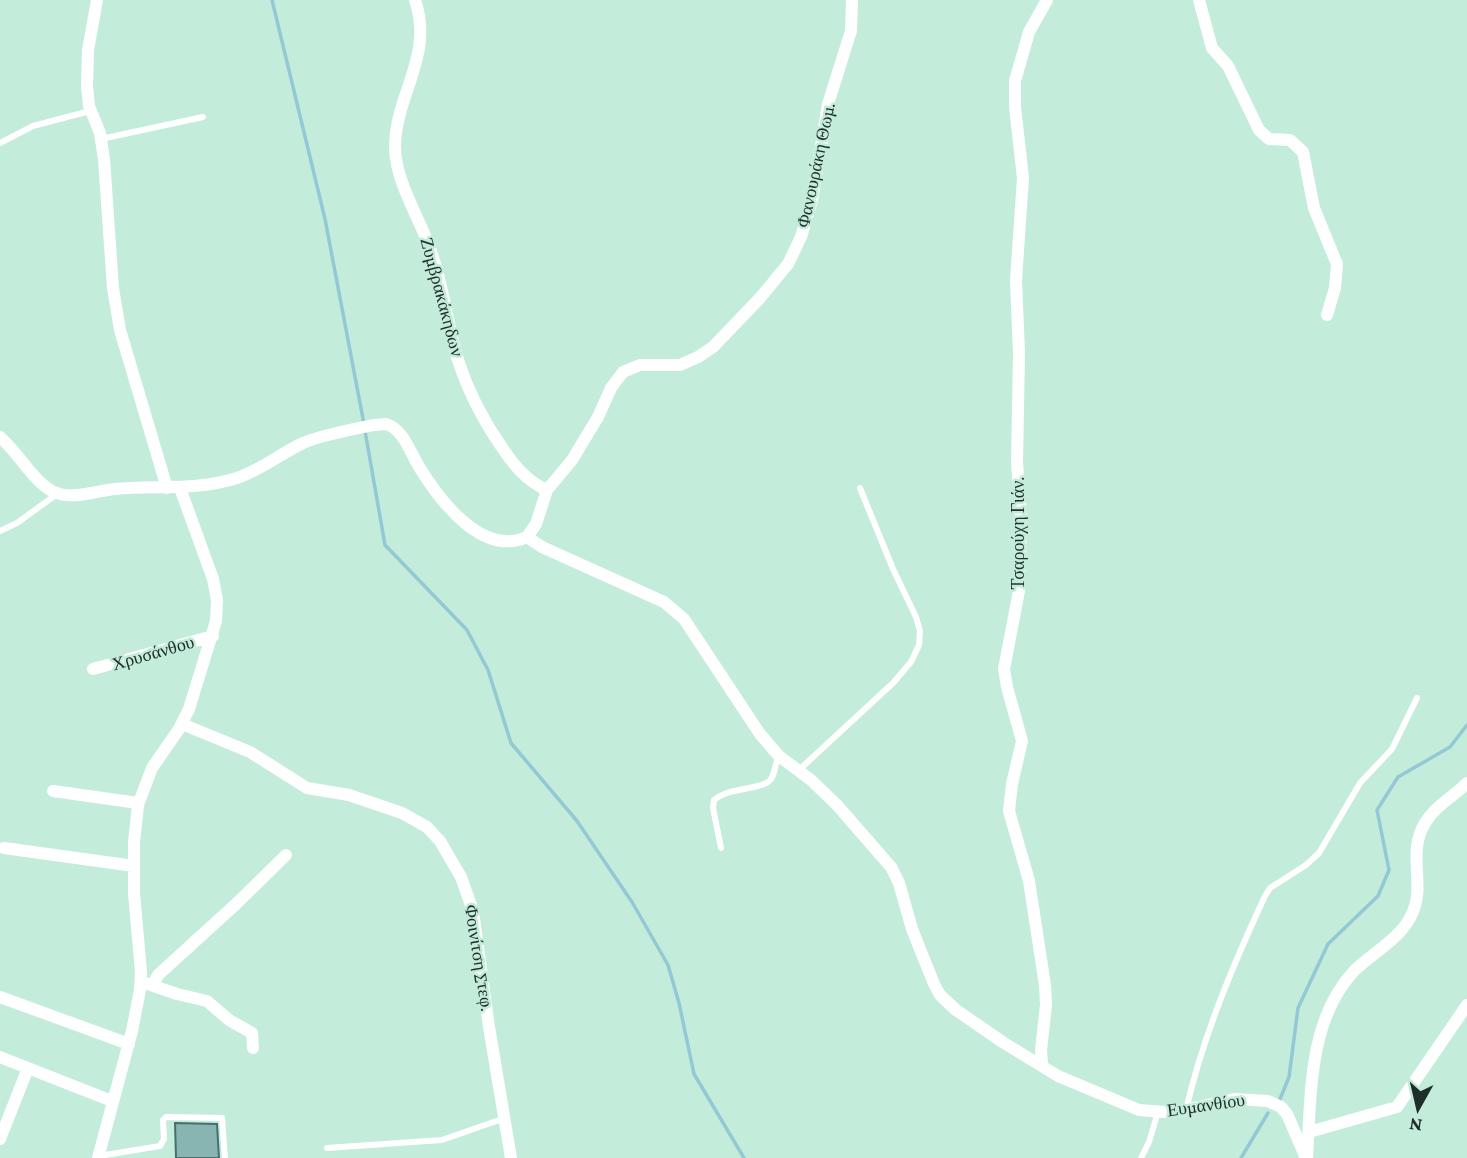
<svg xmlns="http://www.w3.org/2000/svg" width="1467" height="1158" viewBox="0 0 1467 1158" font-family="'Crimson Pro',serif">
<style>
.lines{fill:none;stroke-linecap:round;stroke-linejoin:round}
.stream{stroke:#92c9d4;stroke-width:3.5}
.building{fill:#88b4b1;stroke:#45706d;stroke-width:2}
.service{stroke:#fff;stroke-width:6}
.minor{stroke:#fff;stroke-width:12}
.labels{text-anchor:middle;stroke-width:5;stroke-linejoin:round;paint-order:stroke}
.street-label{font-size:18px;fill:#1f2e28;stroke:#c4ecdb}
</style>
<rect width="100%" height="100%" fill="#c4ecdb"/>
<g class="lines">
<path class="stream" d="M272 0 325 219 364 424
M365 431 385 545 467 630 488 670 511 743 577 821 632 902 668 965 679 1003 694 1074 744 1158
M1280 1099 1289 1077 1298 1008 1328 944 1378 896 1389 870 1377 810 1398 777 1450 747 1467 725
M1241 1158 1268 1113"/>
</g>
<path class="building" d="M175 1123 217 1124 219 1158H176Z"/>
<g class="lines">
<path class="service" d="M101 139 203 117
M0 143 33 126 90 111
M0 531 17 523 57 494
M799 770 893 683 911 662 919 645 920 631 916 617 893 569 860 488
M721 848 713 808 714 800C730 787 757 790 768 782 776 777 774 764 779 756
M1186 1110C1203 1036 1233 965 1265 896L1270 888 1306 865 1319 853 1360 783 1392 749 1417 698
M327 1148 442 1140 505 1118
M99 1156 160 1146 164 1139 163 1120 166 1117 222 1118 225 1158
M1141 1158 1149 1142 1158 1112"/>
<path class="minor" d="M97 0 88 50 87 86 89 106 100 133 104 159 113 288 120 330 167 488
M415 0C434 56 396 93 395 146 395 182 420 218 431 251 444 287 447 325 458 360 468 391 483 420 501 446 513 464 526 481 547 490
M1199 0 1212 48 1228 66 1259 130 1269 139 1290 140 1303 152 1314 208 1337 264 1335 288 1327 315
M0 437C18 452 33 481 52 491 70 501 95 491 115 489 156 485 196 491 237 478 261 470 280 454 303 443 316 437 371 424 386 424 404 429 411 455 421 470 441 502 483 557 527 537
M527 537 542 547 664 602 684 619 760 734 779 756 811 780 837 805 891 867 899 883 912 929 934 984 940 995 956 1010 1004 1043 1058 1076 1139 1110 1164 1112 1181 1111 1234 1099 1268 1101 1281 1107 1287 1114 1306 1158
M527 537 536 524 547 490 572 460 598 417 611 388 623 372 640 365H680L698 357 713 347 760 298 788 264 801 237 812 200 828 104 851 31 852 0
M93 669 213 636
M182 724 250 752 307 788 349 795 402 813 427 827 440 841 461 877 473 911 489 1027 511 1158
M53 791 138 803
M4 848 134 866
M145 983 177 994 207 1001 229 1020 252 1033 253 1048
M153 985 158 975 236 904 286 855
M0 997 129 1044
M0 1057 112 1101
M1042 1064 1041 1050 1046 1005 1045 985 1029 881 1009 811 1012 784 1022 741 1007 687 1004 669 1019 591 1021 518 1017 462 1019 353 1016 280 1023 178 1015 107V81L1029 32 1047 0
M1309 1132 1397 1107 1467 1005
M0 1139 28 1068
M98 1158 132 1031 140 990 141 972 134 893V842L138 805 152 768 179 729 189 709 216 621 217 600 213 579 180 488
M1307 1158C1311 1096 1308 1020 1354 971 1372 953 1400 939 1411 916 1427 886 1406 854 1425 823 1435 806 1453 797 1467 783"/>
</g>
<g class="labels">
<g class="street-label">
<text transform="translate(816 165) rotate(-78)" y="6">Φανουράκη Θωμ.</text>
<text transform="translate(442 297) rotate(75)" y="6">Ζυμβρακάκηδων</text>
<text transform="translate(1018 533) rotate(-90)" y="6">Τσαρούχη Γιάν.</text>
<text transform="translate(153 653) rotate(-16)" y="6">Χρυσάνθου</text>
<text transform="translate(479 958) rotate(81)" y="6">Φοινίτση Στεφ.</text>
<text transform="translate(1206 1105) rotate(-8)" y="6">Ευμανθίου</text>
</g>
</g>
<g transform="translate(1418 1109) rotate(188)" stroke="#c4ecdb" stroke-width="5" paint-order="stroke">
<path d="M0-5L12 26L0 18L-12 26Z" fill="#1f2e28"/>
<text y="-10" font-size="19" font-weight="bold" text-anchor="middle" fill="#1f2e28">N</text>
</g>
</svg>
